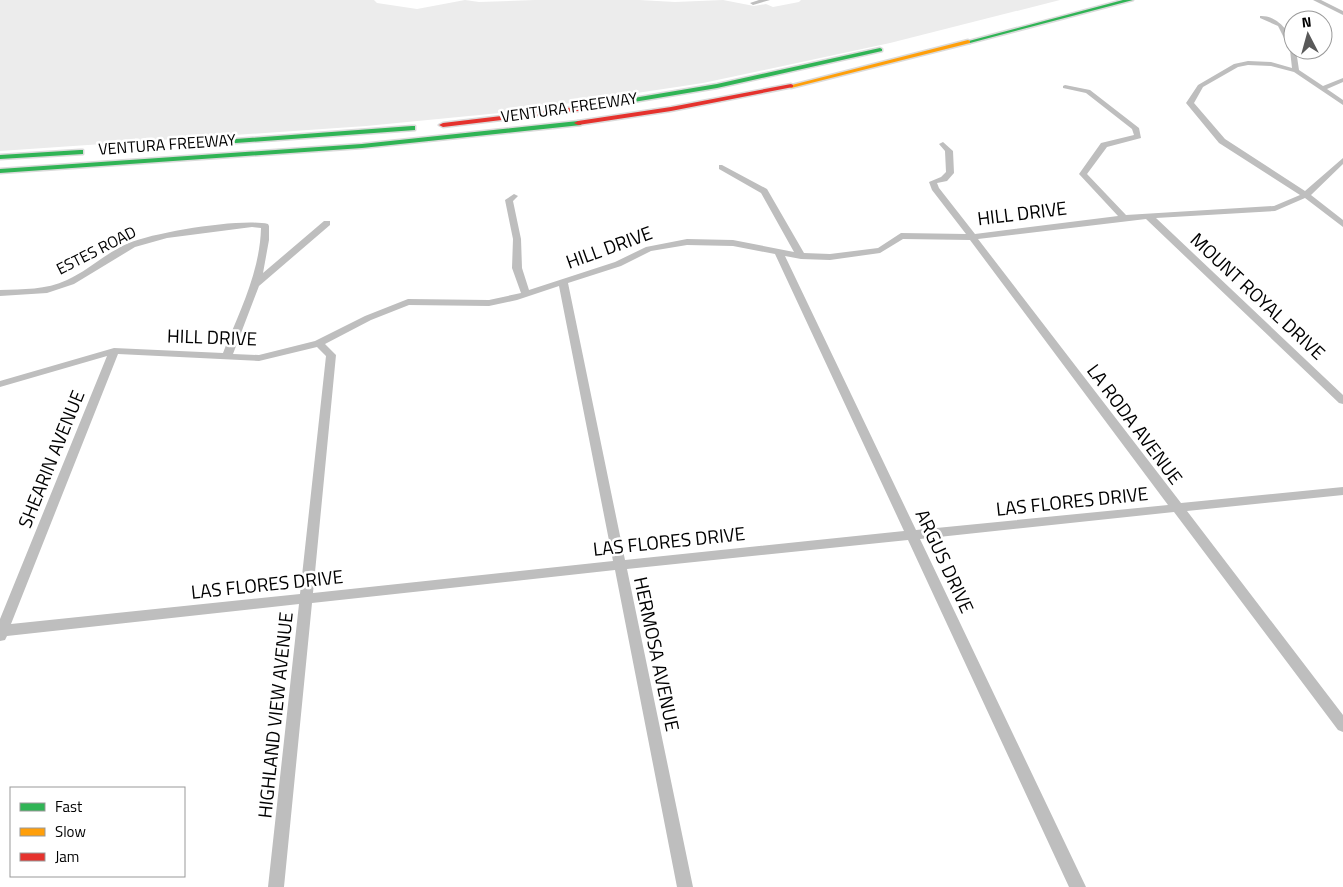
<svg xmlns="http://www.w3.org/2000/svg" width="1343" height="887" viewBox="0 0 1343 887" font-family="'Titillium Web',sans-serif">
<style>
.green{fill:#ececec}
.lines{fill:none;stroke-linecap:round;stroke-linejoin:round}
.fast-casing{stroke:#dbdbdb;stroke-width:3}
.slow-casing{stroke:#dbdbdb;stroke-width:3}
.jam-casing{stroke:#dbdbdb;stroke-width:3}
.street{fill:#bebebe;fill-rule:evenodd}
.fast{fill:#30b455;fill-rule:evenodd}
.slow{fill:#ff9f0a;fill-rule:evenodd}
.jam{fill:#e5322d;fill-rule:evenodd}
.labels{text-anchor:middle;stroke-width:5;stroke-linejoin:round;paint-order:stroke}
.far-street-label{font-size:16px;fill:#000;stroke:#fff}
.street-label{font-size:19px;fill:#000;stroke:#fff}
</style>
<rect width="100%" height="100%" fill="#fff"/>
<path class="green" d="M0 0H374L377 3 417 9 465 0 479 2 535 0H639L675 2 723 0 754 6 766 4 773 7 799 2 801 0H1060L890 43 703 83 511 112 366 126 0 151Z"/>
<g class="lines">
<defs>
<path id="fast" d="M1123 0H1133L970 43 965 42Z
M880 48 882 49V51L717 88 592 109 588 107 592 105 717 84Z
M578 121 582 123 581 125 362 148 0 173V169L362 144Z
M412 126H415V130L182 147 178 145 182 143Z
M80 150H83V154L0 159V155Z"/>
<path id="slow" d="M968 40 970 41V43L791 88 788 86Z"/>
<path id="jam" d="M791 84 793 85V87L671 111 578 125 574 123 578 121 671 107Z
M592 105 596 107 595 109 443 127 439 125 443 123Z"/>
</defs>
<use href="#fast" class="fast-casing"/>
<use href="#slow" class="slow-casing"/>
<use href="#jam" class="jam-casing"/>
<path class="street" d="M759 0H770L753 5 750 3Z
M1313 0H1321L1343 11V15Z
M1260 16C1277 15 1293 33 1293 50H1296L1299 70 1323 86 1343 78V82L1327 89 1343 100V105L1294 72 1271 66 1248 65 1238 67 1203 87 1194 103 1225 139 1305 191 1343 158V164L1311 195 1343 220V227L1305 198 1275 211 1156 218 1343 395V404L1339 403 1146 219 978 239 1181 503 1343 487V495L1187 511 1343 715V732L1338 730 1174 512 920 539 1086 887H1069L908 540 627 569 693 887H677L615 570 312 603 284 887H268L299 604 7 636 5 640 0 641V619L107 356 0 387V381L114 348 223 353C239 313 260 272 261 228L252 227 167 238 135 247 74 284 47 293 0 296V290C23 289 46 290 67 280 89 270 107 252 129 243 156 232 241 218 268 224L269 226V240L263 273 324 221H330V225L259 286 233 354 259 355 315 341 365 316 408 299 489 300 521 293 512 268 513 239 505 200 514 194 518 196 513 201 521 239 522 268 529 290 615 262 646 247 687 239 733 240 794 252 761 193 719 169V165H722L767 189 804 253 830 254 878 248 901 233 966 234 932 190 929 182 941 177 946 172 945 151 939 144 943 142 953 151 954 173 947 181 937 183 939 188 975 234 1118 216 1079 174 1101 143 1134 135 1132 129 1086 93 1063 88V86L1065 85 1090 90 1139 128 1141 138 1107 147 1087 174 1126 215 1274 206 1300 195 1219 143 1186 103 1198 85 1234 64 1248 61 1271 62 1292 68 1290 50 1278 26 1260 18ZM903 239 970 240 1168 505 916 530 785 256 801 259 830 260 880 253ZM687 245 733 246 775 254 904 531 625 560 568 283 621 266 651 251ZM559 286 613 561 313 593 336 355 325 344 371 320 409 305 489 306 517 300ZM317 347 326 356 300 594 11 624 118 354 259 361Z"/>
<use href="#fast" class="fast"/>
<use href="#slow" class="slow"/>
<use href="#jam" class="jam"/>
</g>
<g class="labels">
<g class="far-street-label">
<text transform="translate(569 107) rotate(-8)" y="6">VENTURA FREEWAY</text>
<text transform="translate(167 144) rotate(-4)" y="6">VENTURA FREEWAY</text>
<text transform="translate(96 250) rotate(-27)" y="6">ESTES ROAD</text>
</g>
<g class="street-label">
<text transform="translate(1022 213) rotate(-7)" y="7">HILL DRIVE</text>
<text transform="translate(609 247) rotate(-20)" y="7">HILL DRIVE</text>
<text transform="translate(1258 296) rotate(43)" y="7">MOUNT ROYAL DRIVE</text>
<text transform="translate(212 337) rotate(2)" y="7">HILL DRIVE</text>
<text transform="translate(1135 424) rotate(53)" y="7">LA RODA AVENUE</text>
<text transform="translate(51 459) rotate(-68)" y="7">SHEARIN AVENUE</text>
<text transform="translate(1072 501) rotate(-6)" y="7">LAS FLORES DRIVE</text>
<text transform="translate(669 541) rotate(-6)" y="7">LAS FLORES DRIVE</text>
<text transform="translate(945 561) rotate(65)" y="7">ARGUS DRIVE</text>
<text transform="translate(267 584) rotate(-6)" y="7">LAS FLORES DRIVE</text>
<text transform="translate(657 654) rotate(78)" y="7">HERMOSA AVENUE</text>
<text transform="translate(275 715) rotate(-84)" y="7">HIGHLAND VIEW AVENUE</text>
</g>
</g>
<rect x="10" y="787" width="175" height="90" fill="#ffffff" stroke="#999999"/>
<rect x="20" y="803" width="25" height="8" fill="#30b455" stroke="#999999"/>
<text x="55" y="812" font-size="15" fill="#000000">Fast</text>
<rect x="20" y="828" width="25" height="8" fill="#ff9f0a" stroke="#999999"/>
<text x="55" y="837" font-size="15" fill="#000000">Slow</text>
<rect x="20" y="853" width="25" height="8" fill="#e5322d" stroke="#999999"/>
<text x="55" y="862" font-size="15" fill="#000000">Jam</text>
<g transform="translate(1308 35) rotate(354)"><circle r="24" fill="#ffffff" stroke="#999999"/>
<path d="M0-4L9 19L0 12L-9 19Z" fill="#595959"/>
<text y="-8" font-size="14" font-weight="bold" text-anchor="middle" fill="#000000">N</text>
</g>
</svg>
